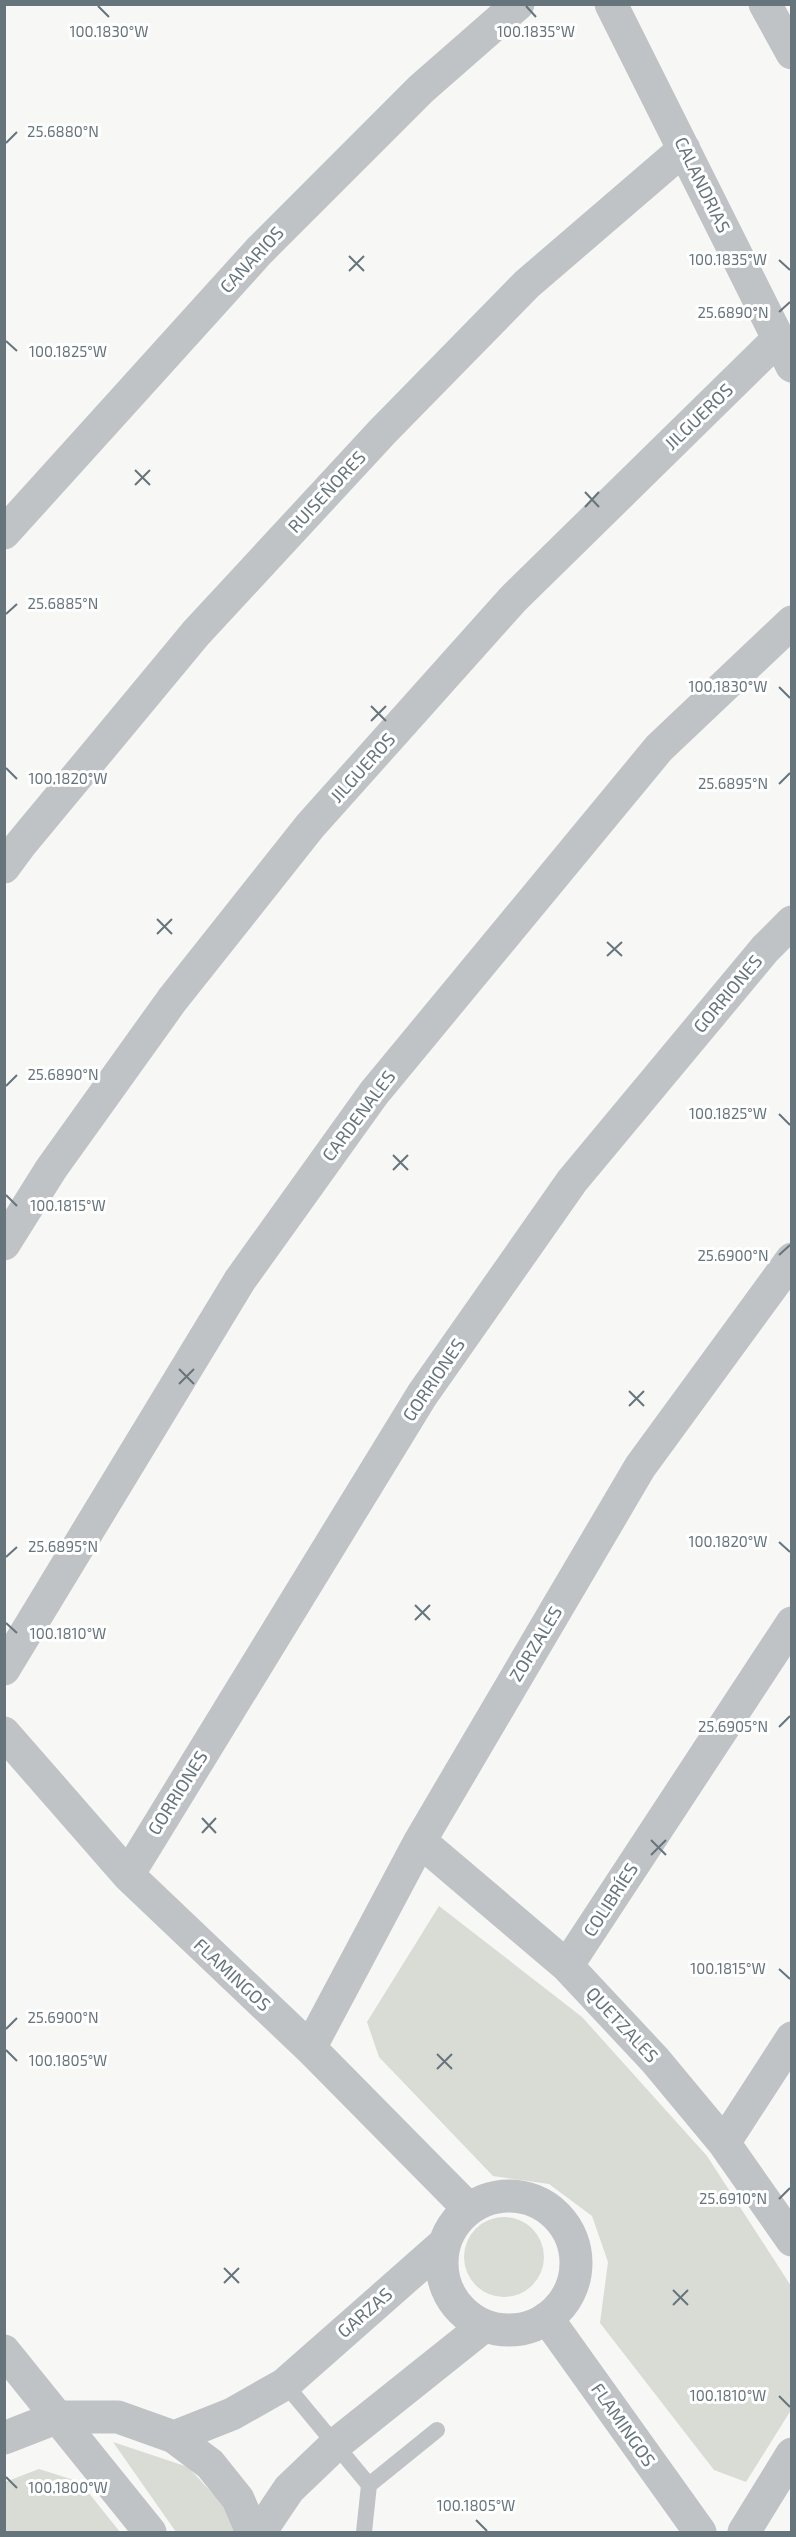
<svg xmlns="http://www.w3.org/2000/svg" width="796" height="2537" viewBox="0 0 796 2537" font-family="'Exo 2',sans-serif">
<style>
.green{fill:#d8dcd5}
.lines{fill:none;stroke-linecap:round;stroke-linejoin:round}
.service{stroke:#bfc3c6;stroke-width:16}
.minor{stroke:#bfc3c6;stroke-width:33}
.tertiary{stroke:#bfc3c6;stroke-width:33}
.ticks{fill:none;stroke:#66747c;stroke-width:2}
.labels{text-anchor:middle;stroke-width:6;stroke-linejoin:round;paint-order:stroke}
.street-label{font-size:18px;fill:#66747c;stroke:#fff}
.ticks-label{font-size:15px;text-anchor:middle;fill:#66747c;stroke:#fff;stroke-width:6;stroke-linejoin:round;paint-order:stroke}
</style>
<rect width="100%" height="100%" fill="#f7f7f5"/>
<path class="green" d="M439 1906 582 2017 707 2156 791 2286V2410L746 2482 714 2470 600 2323 608 2262 592 2216 549 2184 493 2176 379 2057 367 2022Z
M464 2257a40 40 0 1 1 80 0a40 40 0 1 1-80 0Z
M113 2442 188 2467 228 2510 236 2532H176Z
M39 2469 80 2482 120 2532H5V2482Z"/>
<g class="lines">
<path class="service" d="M285 2384 369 2485
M364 2532 369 2485 437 2430"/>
<path class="minor" d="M611 4 792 366
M765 4 792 53
M4 533 259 251 421 89 518 4
M4 867 21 844 196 633 383 431 527 284 684 149
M4 1244 51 1169 172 1000 310 826 513 599 777 340
M4 1669 240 1280 374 1093 659 748 792 622
M4 1733 128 1875 310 2048 469 2209
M420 1841 567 1966 655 2060 724 2143 792 2240
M128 1875 422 1395 572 1181 765 949 792 922
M567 1966 792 1623
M310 2048 420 1841 640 1467 792 1259
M724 2143 792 2038
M442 2263a67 67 0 1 1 134 0a67 67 0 1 1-134 0Z
M547 2318 700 2532
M174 2437 232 2414 285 2384 445 2243
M4 2438 58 2417H118L174 2437 210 2464 238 2499 252 2532
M260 2532 289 2489 335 2445 484 2326
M744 2532 792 2454"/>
<path class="tertiary" d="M4 2351 150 2532"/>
</g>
<path class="ticks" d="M98 6 109 17M526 6 536 17M6 143 17 132M349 256 364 271M779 260 790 270M349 271 364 256M779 312 790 302M6 341 17 351M135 470 150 485M135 485 150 470M585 492 599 507M585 507 599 492M6 614 17 604M779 687 790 698M371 706 386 721M371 721 386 706M6 768 17 779M779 784 790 773M157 919 172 934M157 934 172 919M607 942 622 956M607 956 622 942M6 1086 17 1075M779 1114 790 1125M393 1155 408 1170M393 1170 408 1155M6 1195 17 1206M779 1255 790 1245M179 1369 194 1384M179 1384 194 1369M629 1391 644 1406M629 1406 644 1391M779 1542 790 1552M6 1557 17 1547M415 1605 430 1620M415 1620 430 1605M6 1623 17 1633M779 1727 790 1716M202 1818 216 1833M202 1833 216 1818M651 1840 666 1855M651 1855 666 1840M779 1969 790 1979M6 2029 17 2018M6 2050 17 2061M437 2054 452 2069M437 2069 452 2054M779 2199 790 2188M224 2268 239 2283M224 2283 239 2268M673 2290 688 2305M673 2305 688 2290M779 2396 790 2407M6 2477 17 2488M476 2520 487 2531"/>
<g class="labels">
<g class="street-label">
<text transform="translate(702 185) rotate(64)" y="6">CALANDRIAS</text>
<text transform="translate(252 260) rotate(-47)" y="6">CANARIOS</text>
<text transform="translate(699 417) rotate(-44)" y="6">JILGUEROS</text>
<text transform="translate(327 492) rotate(-47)" y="6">RUISEÑORES</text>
<text transform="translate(363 768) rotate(-48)" y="6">JILGUEROS</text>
<text transform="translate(728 994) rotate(-50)" y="6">GORRIONES</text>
<text transform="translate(359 1116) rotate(-53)" y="6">CARDENALES</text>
<text transform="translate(434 1380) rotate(-56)" y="6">GORRIONES</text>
<text transform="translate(536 1644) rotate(-59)" y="6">ZORZALES</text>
<text transform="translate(178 1793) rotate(-58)" y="6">GORRIONES</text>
<text transform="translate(611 1900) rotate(-57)" y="6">COLIBRÍES</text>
<text transform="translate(232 1975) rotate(43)" y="6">FLAMINGOS</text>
<text transform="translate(622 2025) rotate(47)" y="6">QUETZALES</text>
<text transform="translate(365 2313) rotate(-41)" y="6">GARZAS</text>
<text transform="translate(623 2425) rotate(55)" y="6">FLAMINGOS</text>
</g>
</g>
<g class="ticks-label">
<text x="109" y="37">100.1830°W</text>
<text x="536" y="37">100.1835°W</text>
<text x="63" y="137">25.6880°N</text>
<text x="728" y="265">100.1835°W</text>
<text x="733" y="318">25.6890°N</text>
<text x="68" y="357">100.1825°W</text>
<text x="63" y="609">25.6885°N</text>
<text x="728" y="692">100.1830°W</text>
<text x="68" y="784">100.1820°W</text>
<text x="733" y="789">25.6895°N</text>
<text x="63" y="1080">25.6890°N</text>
<text x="728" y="1119">100.1825°W</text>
<text x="68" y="1211">100.1815°W</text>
<text x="733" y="1261">25.6900°N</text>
<text x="728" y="1547">100.1820°W</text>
<text x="63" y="1552">25.6895°N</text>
<text x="68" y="1639">100.1810°W</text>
<text x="733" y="1732">25.6905°N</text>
<text x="728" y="1974">100.1815°W</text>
<text x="63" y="2023">25.6900°N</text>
<text x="68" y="2066">100.1805°W</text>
<text x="733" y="2204">25.6910°N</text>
<text x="728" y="2401">100.1810°W</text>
<text x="68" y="2493">100.1800°W</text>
<text x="476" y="2511">100.1805°W</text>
</g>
<rect width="796" height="2537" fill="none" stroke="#66747c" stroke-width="12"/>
</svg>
